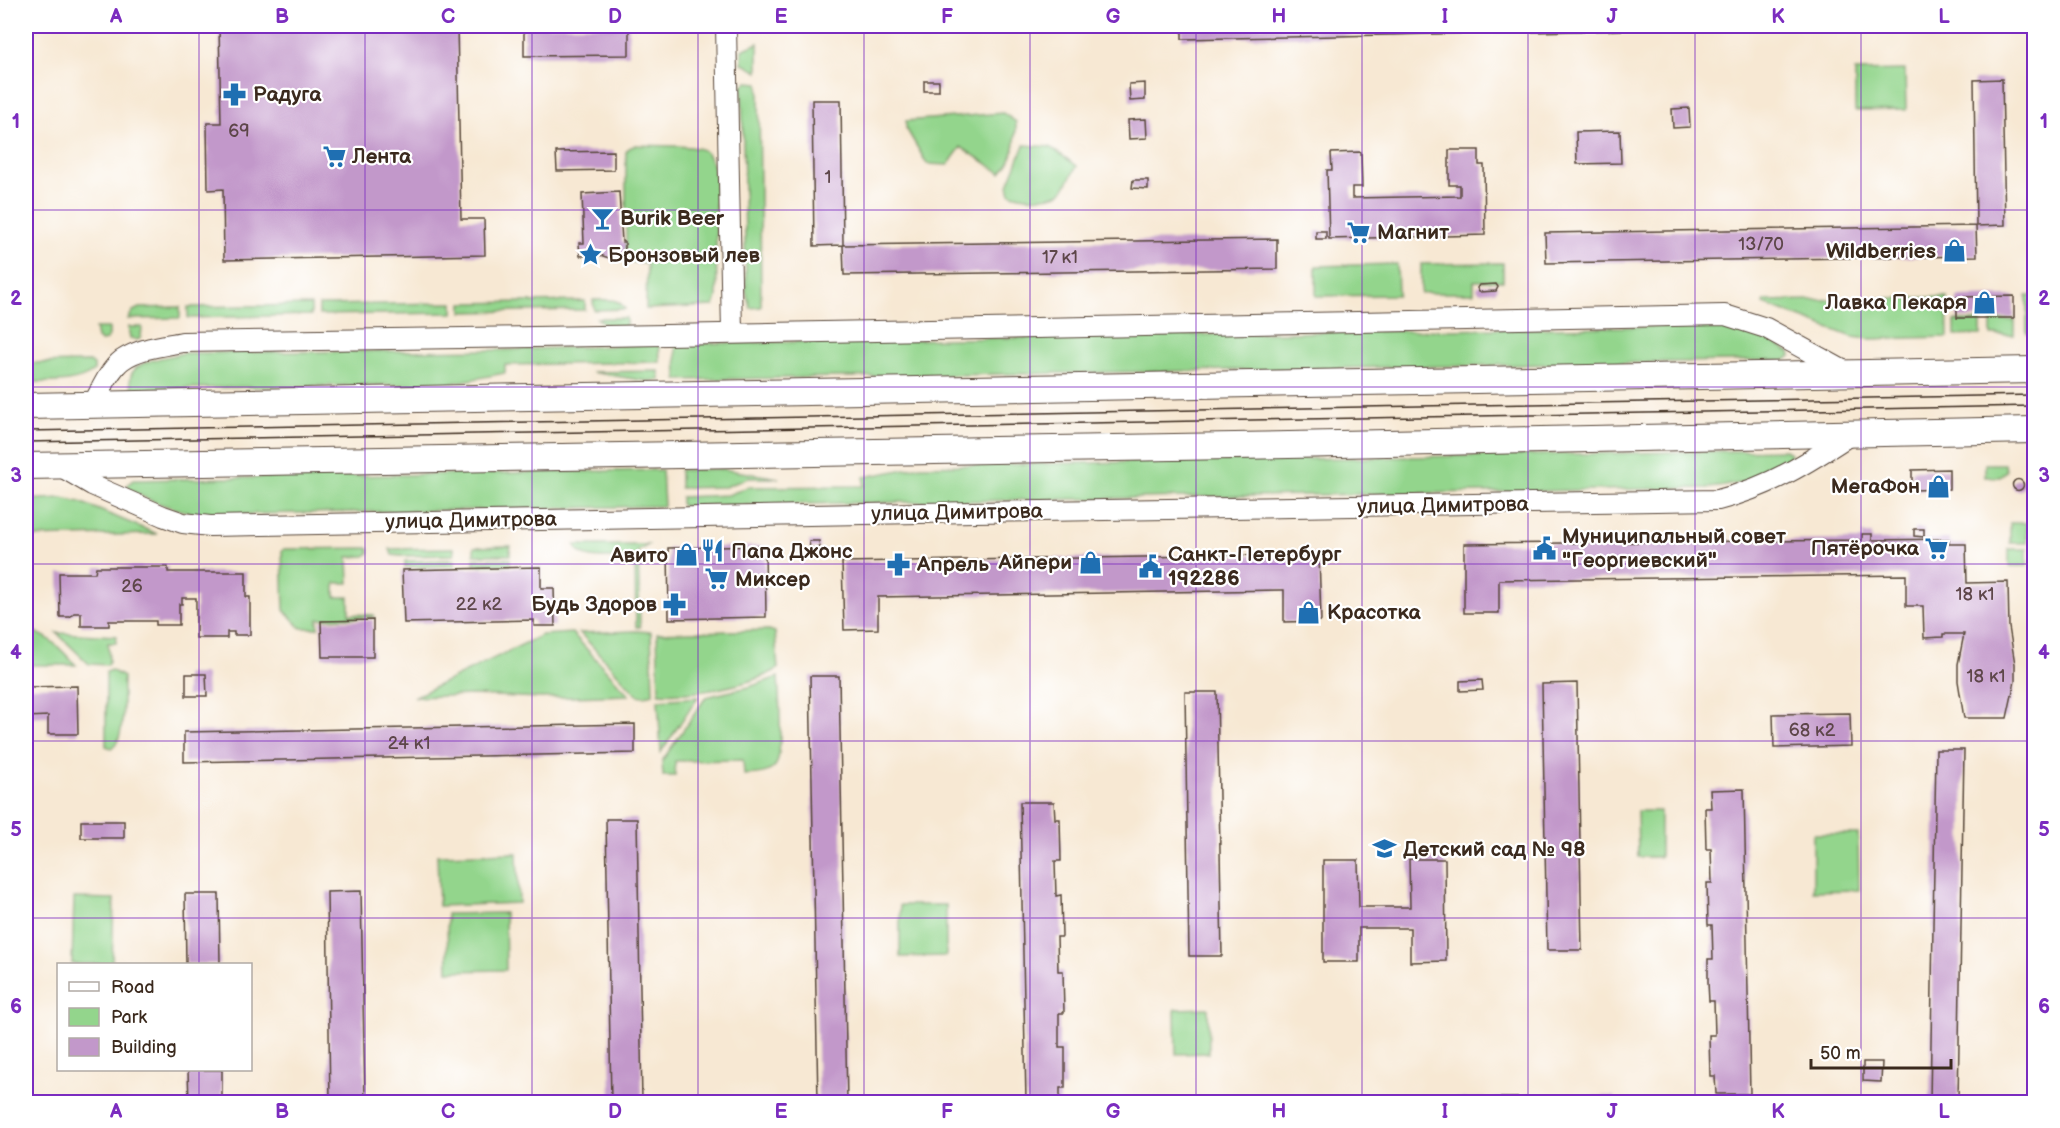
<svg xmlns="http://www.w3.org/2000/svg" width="2060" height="1128" viewBox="0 0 2060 1128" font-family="'Balsamiq Sans',sans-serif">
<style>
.green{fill:#93d58c;stroke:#678055;stroke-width:1.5}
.building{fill:#c298ca}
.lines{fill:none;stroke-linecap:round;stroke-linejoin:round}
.minor-casing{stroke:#574639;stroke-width:22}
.tertiary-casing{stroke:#574639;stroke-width:28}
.minor{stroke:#fff;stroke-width:20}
.tertiary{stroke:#fff;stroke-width:26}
.tram{stroke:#3b2a1e;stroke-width:1.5}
.grid{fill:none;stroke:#7b2cbf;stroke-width:1.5;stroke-opacity:0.55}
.labels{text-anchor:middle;stroke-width:4.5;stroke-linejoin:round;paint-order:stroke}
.number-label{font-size:18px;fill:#5d4649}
.poi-label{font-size:21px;font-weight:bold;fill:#3b2a1e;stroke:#fff;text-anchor:start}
.street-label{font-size:21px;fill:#3b2a1e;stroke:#fff}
.neatline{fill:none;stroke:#7b2cbf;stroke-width:2}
.grid-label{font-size:20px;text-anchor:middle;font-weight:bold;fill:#7b2cbf}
</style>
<rect width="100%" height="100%" fill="#fff"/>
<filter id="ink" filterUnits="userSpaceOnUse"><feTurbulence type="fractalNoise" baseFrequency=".0167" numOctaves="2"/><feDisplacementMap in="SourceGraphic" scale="12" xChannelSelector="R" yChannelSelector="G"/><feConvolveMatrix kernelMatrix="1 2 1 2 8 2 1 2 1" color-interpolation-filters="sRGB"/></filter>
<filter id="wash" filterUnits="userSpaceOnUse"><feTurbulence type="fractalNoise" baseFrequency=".008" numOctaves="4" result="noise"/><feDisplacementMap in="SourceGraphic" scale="24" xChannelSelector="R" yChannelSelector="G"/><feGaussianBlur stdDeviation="1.35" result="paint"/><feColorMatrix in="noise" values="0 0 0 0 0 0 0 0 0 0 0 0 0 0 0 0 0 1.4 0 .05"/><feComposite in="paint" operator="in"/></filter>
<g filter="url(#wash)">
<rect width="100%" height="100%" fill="#f7e8d3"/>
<path class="green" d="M758 43V72L742 63V50Z
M1905 70 1906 110 1855 111V71Z
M747 82 759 83 761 307 750 308 746 291 742 86Z
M1003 113 1016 122C1016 142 1015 158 1001 173L961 147 948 165 927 164 906 128V121Z
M636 145C650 146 693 144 703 150 711 156 713 166 715 175L717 297 714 306 646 309 647 264 626 261V152L629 148Z
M1024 145 1050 147 1077 166 1062 192C1049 199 1024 199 1010 193L1008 185Z
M1503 263V281H1474V293H1421V264Z
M1397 264 1398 295 1316 296V266Z
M2027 296H2034V333L2027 334Z
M1947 297 1948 337 1870 339 1852 337 1764 304 1765 301Z
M593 300C607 300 618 297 625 309L594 310Z
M585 301V310L462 312V303Z
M453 303V313L319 315V305Z
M311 305V315L188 318V307Z
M180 307V318L128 319 133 311 139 308Z
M597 318H626V327L612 330Z
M1991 320H2014V335H1991Z
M1955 321H1981V335L1955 336Z
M1725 325 1760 335 1790 352 1791 356 1786 360 677 380 676 344Z
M128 327H142L141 337 138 340 130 338Z
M95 328H109V335L107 340 101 341 97 338Z
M659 344 660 362 505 365V373L448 384 135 389 132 388C121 360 166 358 184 353L504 350Z
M90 362 94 365V371C76 385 47 382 26 382V363Z
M659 371 660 380 646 381 591 372Z
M1785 450 1790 453C1785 477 1730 486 1709 488L681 506V497L728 495 748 487 864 486V477L921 466Z
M1985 464H2005L2006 471 2000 477H1985Z
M722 469 779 478H748L725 487 680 488V470Z
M662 470 664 506 205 515C187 513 140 500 128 487V484L133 480Z
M62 498 80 502 157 534 26 537V500Z
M2010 523H2027V543H2010Z
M575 545H648L638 551 640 627H636L635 557C618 556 581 565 575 545Z
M510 546V555H474V547Z
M369 548V553L365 556 348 557 349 583H335V597H349V614L374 615V617L318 619V628H301L284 610 282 551 284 549Z
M454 548V555L400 556 392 555 390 549Z
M2009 549H2027V566H2009Z
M474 559H510V565H474Z
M454 560V566L405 567V561Z
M26 630C48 633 61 650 76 665H26Z
M769 630 775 632 778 669C748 686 692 696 659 693L657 633Z
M637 631 651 632 653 694C648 696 640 697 636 694L580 633Z
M57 633 117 636 116 643H108L109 662 107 665 89 664Z
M572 633 629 695 541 698 473 695 414 697 542 635Z
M111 670 123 677C122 694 127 740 111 748L106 746V672Z
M778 677C779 693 784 756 775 766 768 775 754 774 744 775L743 760 675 761V776H663L662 761 706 697 749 687Z
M698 697 661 752 658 700Z
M1637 811H1660V857H1638Z
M1813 834H1858L1859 890 1813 891Z
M517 853 519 903 439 906 437 855Z
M74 898 114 899 112 964H72Z
M900 905H946V956L900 957Z
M505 913 506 970 448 971 447 914Z
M1208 1008 1209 1053 1176 1054 1175 1009Z"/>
<g id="blocks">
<path class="building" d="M219 26H457L461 219H484L485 255 224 260 223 189 208 190 207 123H221Z
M524 26H629V55L524 56Z
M1182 26H1633V30L1182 39Z
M2002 79 2005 225 1976 226 1974 80Z
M924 81H939V91H924Z
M1145 83V100L1130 101 1129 84Z
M812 100H841L843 245 814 246Z
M1689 108 1690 127 1673 128 1672 109Z
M1146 119 1147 138 1129 139 1128 120Z
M1620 131 1621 163 1577 164 1576 132Z
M1449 150H1479V165H1484L1485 235 1329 239 1327 170H1332L1331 153 1361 152 1362 187H1352V198L1460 196V185H1449Z
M614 151V170L557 171 556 152Z
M1133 180H1148V189L1132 188Z
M619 192 622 242H625V253L612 259 600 255 580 256 579 243H584L582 194Z
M1976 226 1977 256 1546 263 1545 233Z
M1316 231H1326V239H1316Z
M1277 239V269L844 275 843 245Z
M1496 284 1498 287 1496 291 1479 292 1477 288 1479 285Z
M2014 296V318H1957V297Z
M1949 469V489L1912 490V470Z
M2012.5 485a5.5 5.5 0 1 1 11 0a5.5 5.5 0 1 1-11 0Z
M1914 529H1924V537L1914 536Z
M1862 534H1872V540L1949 539V544H1966L1967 583 2008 582 2009 627 2015 664V681L2007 718H1964L1958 681V664L1964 634H1943V637L1924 638 1923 606H1906V575L1499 580V613H1464V544L1862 540Z
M809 541H819L820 548H810Z
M765 546 766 617 669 619 668 548Z
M1319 554 1321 621 1284 622V590H1281L878 597V629L844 630 842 562Z
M96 567H168V572H246V597H250V635H234V632H227V638H196V598H182V604H179V625H156V621H109V626H81V613H74L70 617H60L59 573H95Z
M541 567V588H554L555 626H534V620L404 623 402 570Z
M373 620V657H322L321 621Z
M186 674H206L207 696H186Z
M810 676H839L847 1102H818Z
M1482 680 1483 690 1460 691V681Z
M1577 683 1582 950H1547L1542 684Z
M77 686 78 734H48V716L26 717V687Z
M1185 692H1217L1222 956H1189Z
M1850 713 1851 746 1774 748 1773 714Z
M635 724V753L184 762V732Z
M1936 750H1964L1958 1102H1930Z
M1744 789 1750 1094H1716L1715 1076H1710L1709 1035H1715L1714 1001H1709L1708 982V959H1713L1712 925H1708L1707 883H1712L1711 849H1706L1705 808H1711L1710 790Z
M1020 802H1054L1055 819H1060L1061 861H1055L1056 896 1061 895 1062 937H1057L1058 971H1063L1064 1013H1059V1047H1065V1088H1060V1102H1026Z
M606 819H637L642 1102H611Z
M81 821H124V838H81Z
M1409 859H1445L1446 961 1410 962V928H1359V962H1323V860H1358L1359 907H1410Z
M361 891 365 1102H330L327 892Z
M185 894H219L220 964H186Z
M1863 1062H1882L1881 1082 1863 1081Z
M188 1070H222V1102H189Z
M1614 1096V1102H1381V1100Z"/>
</g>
</g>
<g filter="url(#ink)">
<use href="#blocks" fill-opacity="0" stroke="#574639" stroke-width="1.5"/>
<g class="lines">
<defs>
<path id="minor" d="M726 26 732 333
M93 404C101 390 109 370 122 360 139 348 162 346 182 342L667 335 1725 315 1766 328 1848 373
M58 465 92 485 163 516 183 523 210 526C713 514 1215 510 1718 500 1770 487 1809 462 1853 433"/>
<path id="tertiary" d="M26 406 2034 370
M26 466 1289 445 2034 430"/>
</defs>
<use href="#minor" class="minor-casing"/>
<use href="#tertiary" class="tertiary-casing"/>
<use href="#minor" class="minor"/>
<use href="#tertiary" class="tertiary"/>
<path class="tram" d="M26 431 2034 395
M26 442 2034 406"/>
</g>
</g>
<path class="grid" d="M199 26V964M365 26V1102M532 26V1102M698 26V1102M864 26V1102M1030 26V1102M1196 26V1102M1362 26V1102M1528 26V1102M1695 26V1102M1861 26V1102M26 210H2034M26 387H2034M26 564H2034M26 741H2034M26 918H2034M199 1070V1102"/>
<defs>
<symbol id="pharmacy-bare" viewBox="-9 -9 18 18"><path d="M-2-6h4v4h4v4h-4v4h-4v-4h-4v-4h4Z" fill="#1f6fb2" stroke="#fff" stroke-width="2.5" paint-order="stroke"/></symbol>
<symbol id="supermarket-bare" viewBox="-9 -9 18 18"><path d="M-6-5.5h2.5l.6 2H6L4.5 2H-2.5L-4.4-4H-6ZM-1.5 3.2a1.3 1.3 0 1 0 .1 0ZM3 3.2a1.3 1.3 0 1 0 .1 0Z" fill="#1f6fb2" stroke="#fff" stroke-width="2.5" paint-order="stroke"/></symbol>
<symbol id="bar-bare" viewBox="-9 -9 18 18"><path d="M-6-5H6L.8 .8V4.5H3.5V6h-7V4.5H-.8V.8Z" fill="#1f6fb2" stroke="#fff" stroke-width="2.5" paint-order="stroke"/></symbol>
<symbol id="shop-bare" viewBox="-9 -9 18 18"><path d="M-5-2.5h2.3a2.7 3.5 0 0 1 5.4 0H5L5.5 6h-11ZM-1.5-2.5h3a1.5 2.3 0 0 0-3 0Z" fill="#1f6fb2" stroke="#fff" stroke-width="2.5" paint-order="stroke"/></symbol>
<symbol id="sight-bare" viewBox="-9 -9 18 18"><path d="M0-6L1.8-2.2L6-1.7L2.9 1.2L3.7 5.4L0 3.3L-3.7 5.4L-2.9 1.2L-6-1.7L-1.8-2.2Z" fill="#1f6fb2" stroke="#fff" stroke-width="2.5" paint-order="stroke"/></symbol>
<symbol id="civic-bare" viewBox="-9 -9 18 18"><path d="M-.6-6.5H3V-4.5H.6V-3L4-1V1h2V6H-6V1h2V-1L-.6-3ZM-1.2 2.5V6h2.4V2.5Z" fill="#1f6fb2" stroke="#fff" stroke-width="2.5" paint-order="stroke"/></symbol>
<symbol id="restaurant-bare" viewBox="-9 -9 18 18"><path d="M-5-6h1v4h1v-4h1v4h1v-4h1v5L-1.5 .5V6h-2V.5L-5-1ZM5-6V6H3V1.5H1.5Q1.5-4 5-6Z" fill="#1f6fb2" stroke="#fff" stroke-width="2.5" paint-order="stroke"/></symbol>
<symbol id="school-bare" viewBox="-9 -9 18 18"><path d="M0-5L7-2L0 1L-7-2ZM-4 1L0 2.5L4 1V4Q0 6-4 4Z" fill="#1f6fb2" stroke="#fff" stroke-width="2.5" paint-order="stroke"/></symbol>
</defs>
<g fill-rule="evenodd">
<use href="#pharmacy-bare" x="218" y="78" width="33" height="33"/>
<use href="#supermarket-bare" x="318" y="140" width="33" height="33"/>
<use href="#bar-bare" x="586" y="202" width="33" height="33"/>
<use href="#supermarket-bare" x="1342" y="216" width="33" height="33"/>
<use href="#shop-bare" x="1938" y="234" width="33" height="33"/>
<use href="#sight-bare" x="574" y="238" width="33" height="33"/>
<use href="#shop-bare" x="1968" y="286" width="33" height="33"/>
<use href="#shop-bare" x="1922" y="470" width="33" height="33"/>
<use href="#civic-bare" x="1528" y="532" width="33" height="33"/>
<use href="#supermarket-bare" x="1920" y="532" width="33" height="33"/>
<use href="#restaurant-bare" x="696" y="534" width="33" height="33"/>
<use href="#shop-bare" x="670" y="538" width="33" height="33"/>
<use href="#shop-bare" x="1074" y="546" width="33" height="33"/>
<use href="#pharmacy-bare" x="882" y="548" width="33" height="33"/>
<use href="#civic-bare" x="1134" y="550" width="33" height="33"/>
<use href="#supermarket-bare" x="700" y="562" width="33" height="33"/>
<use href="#pharmacy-bare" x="658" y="588" width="33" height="33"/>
<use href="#shop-bare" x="1292" y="596" width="33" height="33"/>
<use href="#school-bare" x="1368" y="832" width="33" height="33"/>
</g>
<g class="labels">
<g class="number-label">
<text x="239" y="137">69</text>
<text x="828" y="183">1</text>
<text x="1761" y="250">13/70</text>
<text x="1060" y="263">17 к1</text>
<text x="132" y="592">26</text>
<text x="1975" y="600">18 к1</text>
<text x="479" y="610">22 к2</text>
<text x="1986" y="682">18 к1</text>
<text x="1812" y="736">68 к2</text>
<text x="409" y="749">24 к1</text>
</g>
<g class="poi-label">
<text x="253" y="101">Радуга</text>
<text x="352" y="163">Лента</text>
<text x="620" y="225">Burik Beer</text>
<text x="1377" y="239">Магнит</text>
<text x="1936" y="258" text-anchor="end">Wildberries</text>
<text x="608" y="262">Бронзовый лев</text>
<text x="1967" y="309" text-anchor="end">Лавка Пекаря</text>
<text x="1920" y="493" text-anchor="end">МегаФон</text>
<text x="1562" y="543">Муниципальный совет<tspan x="1562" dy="24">"Георгиевский"</tspan></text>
<text x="1919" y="555" text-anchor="end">Пятёрочка</text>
<text x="731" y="558">Папа Джонс</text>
<text x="1168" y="561">Санкт-Петербург<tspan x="1168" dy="24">192286</tspan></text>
<text x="668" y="562" text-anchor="end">Авито</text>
<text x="1072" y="569" text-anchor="end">Айпери</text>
<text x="917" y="571">Апрель</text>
<text x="735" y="586">Миксер</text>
<text x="657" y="611" text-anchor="end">Будь Здоров</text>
<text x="1327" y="619">Красотка</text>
<text x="1403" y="856">Детский сад № 98</text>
</g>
<g class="street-label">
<text transform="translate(1443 505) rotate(-1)" y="7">улица Димитрова</text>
<text transform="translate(957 512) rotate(-1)" y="7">улица Димитрова</text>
<text transform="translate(471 520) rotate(-1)" y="7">улица Димитрова</text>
</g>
</g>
<rect width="2060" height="1128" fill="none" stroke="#fff" stroke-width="66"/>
<rect x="57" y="963" width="195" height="108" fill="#ffffff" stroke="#b1aaa5" stroke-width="1.5"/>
<rect x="69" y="982" width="30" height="9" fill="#ffffff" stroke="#b1aaa5" stroke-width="1.5"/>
<text x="111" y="993" font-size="18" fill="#3b2a1e">Road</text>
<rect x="69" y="1008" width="30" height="18" fill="#93d58c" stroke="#b1aaa5" stroke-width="1.5"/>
<text x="111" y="1023" font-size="18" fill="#3b2a1e">Park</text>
<rect x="69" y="1038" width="30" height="18" fill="#c298ca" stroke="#b1aaa5" stroke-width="1.5"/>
<text x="111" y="1053" font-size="18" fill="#3b2a1e">Building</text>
<path d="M1811 1059v9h140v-9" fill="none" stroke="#3b2a1e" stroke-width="3"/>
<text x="1820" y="1059" font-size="18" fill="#3b2a1e" stroke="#ffffff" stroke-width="4.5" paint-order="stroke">50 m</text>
<rect x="33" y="33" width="1994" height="1062" class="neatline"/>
<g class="grid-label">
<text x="116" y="23">A</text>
<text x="282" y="23">B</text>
<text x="448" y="23">C</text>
<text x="615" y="23">D</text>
<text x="781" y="23">E</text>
<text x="947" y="23">F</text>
<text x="1113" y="23">G</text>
<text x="1279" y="23">H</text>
<text x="1445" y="23">I</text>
<text x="1612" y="23">J</text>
<text x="1778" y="23">K</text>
<text x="1944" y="23">L</text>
<text x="16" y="128">1</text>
<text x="2044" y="128">1</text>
<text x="16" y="305">2</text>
<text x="2044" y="305">2</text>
<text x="16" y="482">3</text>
<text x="2044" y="482">3</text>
<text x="16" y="659">4</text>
<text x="2044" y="659">4</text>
<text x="16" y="836">5</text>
<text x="2044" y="836">5</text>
<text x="16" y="1013">6</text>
<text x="2044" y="1013">6</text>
<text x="116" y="1118">A</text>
<text x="282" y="1118">B</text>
<text x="448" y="1118">C</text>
<text x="615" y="1118">D</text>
<text x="781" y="1118">E</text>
<text x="947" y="1118">F</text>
<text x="1113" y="1118">G</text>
<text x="1279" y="1118">H</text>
<text x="1445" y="1118">I</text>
<text x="1612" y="1118">J</text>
<text x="1778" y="1118">K</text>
<text x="1944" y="1118">L</text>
</g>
</svg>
